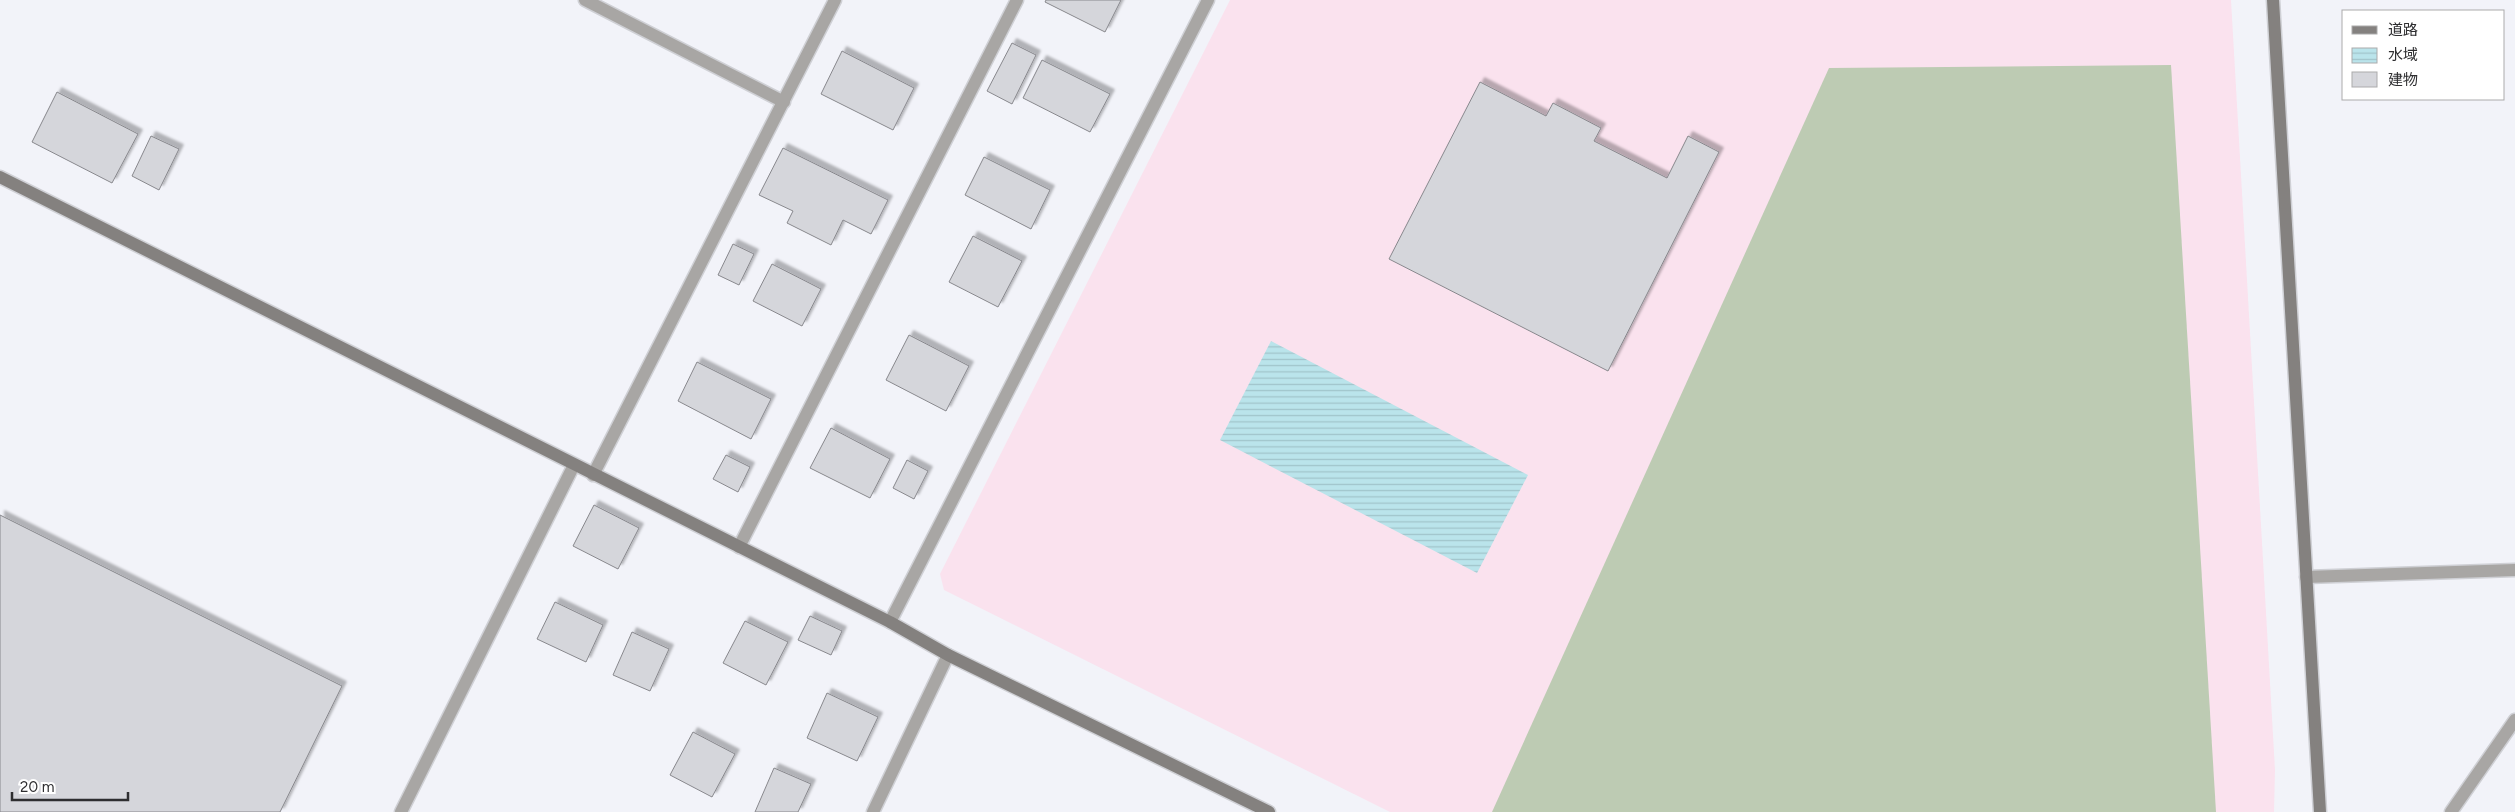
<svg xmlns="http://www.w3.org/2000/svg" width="2515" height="812" viewBox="0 0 2515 812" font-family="Figtree,'Noto Sans JP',sans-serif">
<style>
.education{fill:#fae2ee}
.grass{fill:#bdcbb3}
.water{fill:url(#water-rules)}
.building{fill:#d5d6db;stroke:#88888d;filter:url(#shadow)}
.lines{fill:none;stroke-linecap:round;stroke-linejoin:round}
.street-casing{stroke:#cfd0d5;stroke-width:15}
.secondary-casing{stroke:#cfd0d5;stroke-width:15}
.street{stroke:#a8a6a4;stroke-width:12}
.secondary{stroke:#84817f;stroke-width:12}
</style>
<defs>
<pattern id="water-rules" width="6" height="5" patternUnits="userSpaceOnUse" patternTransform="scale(1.25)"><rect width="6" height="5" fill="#bae4eb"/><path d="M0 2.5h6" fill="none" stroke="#a0c4ca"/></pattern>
<filter id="shadow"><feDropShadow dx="4.5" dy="-4.5" stdDeviation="1" flood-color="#0004"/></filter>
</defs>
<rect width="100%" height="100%" fill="#f2f3f9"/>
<path class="education" d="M1230 0H2231L2275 770 2274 812H1390L944 590 940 574Z"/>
<path class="grass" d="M2171 65 2216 812H1492L1829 68Z"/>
<path class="water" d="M1271 341 1528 475 1477 573 1220 440Z"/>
<path class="building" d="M1046 0H1121L1105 32 1045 2Z
M1012 43 1036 55 1012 104 987 91Z
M842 51 914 88 893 130 821 94Z
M1042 60 1110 94 1090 132 1023 98Z
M1480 82 1546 116 1553 103 1601 128 1594 141 1667 178 1688 136 1719 152 1608 371 1389 259Z
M57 92 138 134 112 183 32 142Z
M151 136 179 149 159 190 132 176Z
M783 148 888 200 871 234 843 220 831 245 787 223 793 211 759 195Z
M984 157 1050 190 1031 229 965 195Z
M973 236 1022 261 998 307 949 282Z
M733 244 754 254 739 285 718 275Z
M772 264 821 289 802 326 753 301Z
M909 335 969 366 946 411 886 380Z
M697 362 771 399 751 439 678 401Z
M831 428 890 459 870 498 810 468Z
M726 455 750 467 738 492 713 479Z
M907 460 928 471 914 499 893 488Z
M594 505 639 528 618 569 573 546Z
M0 515 342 686 280 812H0Z
M555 602 603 625 586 662 537 639Z
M810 616 842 631 831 655 798 640Z
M745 621 788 642 766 685 723 663Z
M632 632 669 649 650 691 613 675Z
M827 693 878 717 857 761 807 738Z
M693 732 735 754 712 797 670 775Z
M774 768 811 784 798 812H755Z"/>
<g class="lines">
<defs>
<path id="street" d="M585 0 784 102
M593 475 835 0
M739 547 1017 0
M2306 577 2515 570
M890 622 1208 0
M401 812 574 465
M873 812 948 655
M2451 812 2515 720"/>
<path id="secondary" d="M2273 0 2320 812
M0 177 890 622 948 655 1269 812"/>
</defs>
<use href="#street" class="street-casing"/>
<use href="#secondary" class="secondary-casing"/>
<use href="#street" class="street"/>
<use href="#secondary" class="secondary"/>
</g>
<rect x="2342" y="10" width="162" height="90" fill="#ffffff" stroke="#ababac"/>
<rect x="2352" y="26" width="25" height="8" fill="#84817f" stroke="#ababac"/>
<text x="2388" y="35" font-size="15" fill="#2e2e30">道路</text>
<rect x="2352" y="48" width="25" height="15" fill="url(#water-rules)" stroke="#ababac"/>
<text x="2388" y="60" font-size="15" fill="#2e2e30">水域</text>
<rect x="2352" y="72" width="25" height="15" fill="#d5d6db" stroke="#ababac"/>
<text x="2388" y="85" font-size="15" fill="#2e2e30">建物</text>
<path d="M12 792v8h116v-8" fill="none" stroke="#2e2e30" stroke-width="2.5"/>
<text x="20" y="792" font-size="15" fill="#2e2e30" stroke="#ffffff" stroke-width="4" paint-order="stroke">20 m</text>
</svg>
